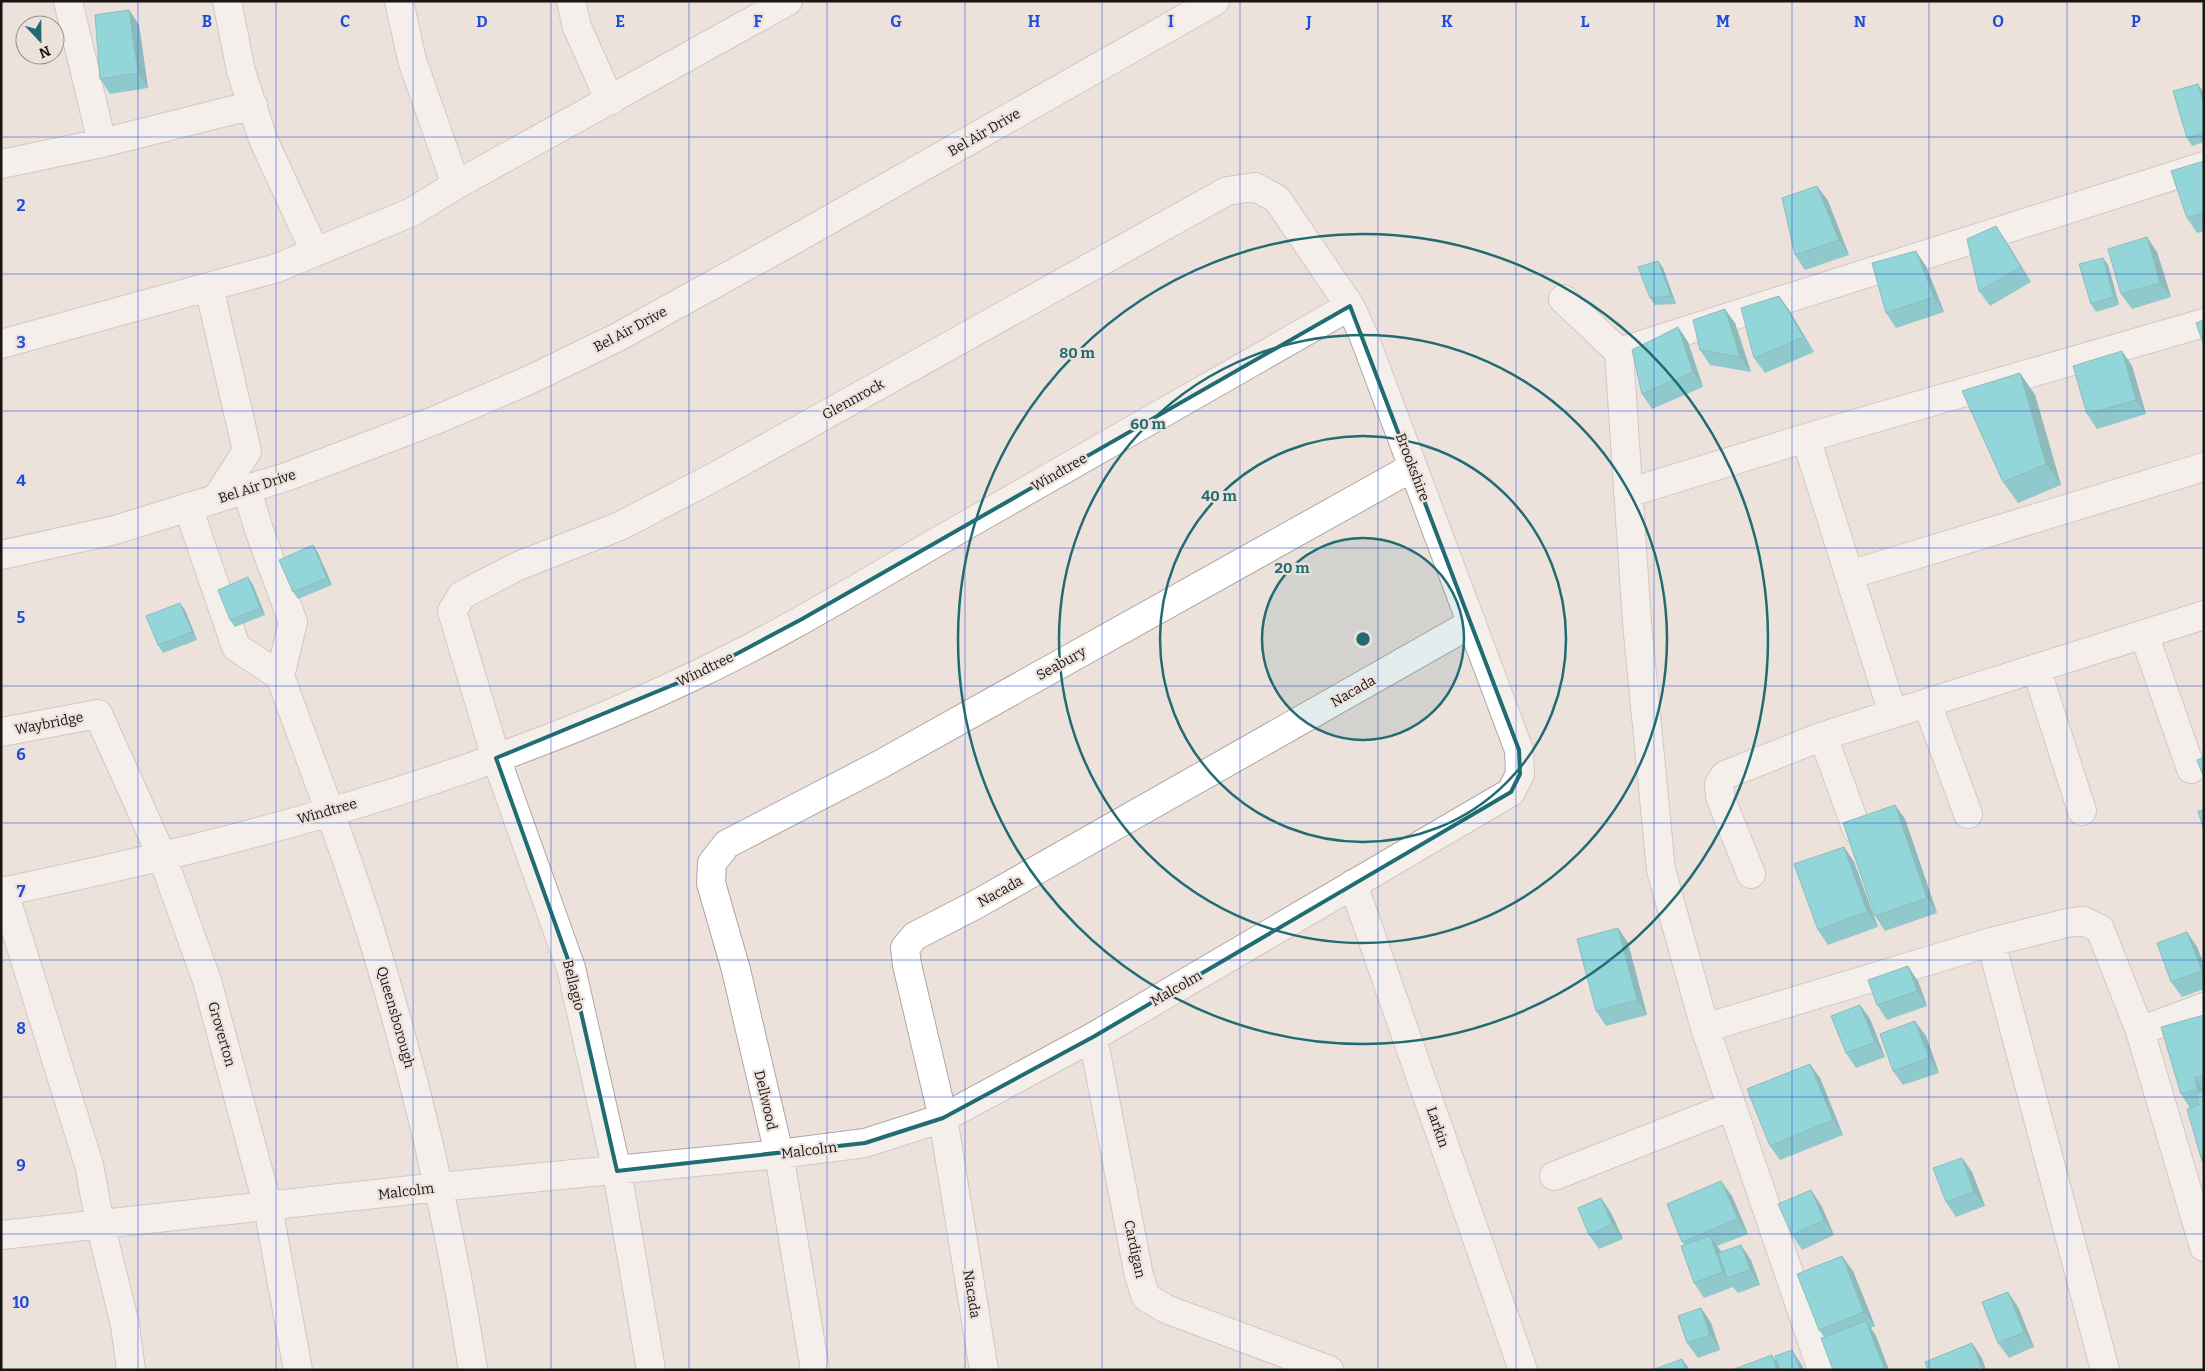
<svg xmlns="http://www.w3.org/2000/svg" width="2205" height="1371" viewBox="0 0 2205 1371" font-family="Bitter,serif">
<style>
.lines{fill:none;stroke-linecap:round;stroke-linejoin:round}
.minor-casing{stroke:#b1a6a1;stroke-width:30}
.minor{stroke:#fff;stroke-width:28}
.wall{fill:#21abb8}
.shaded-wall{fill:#1b8b96}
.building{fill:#26c7d6;stroke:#1b8b96}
.marked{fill:none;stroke:#216c73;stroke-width:4;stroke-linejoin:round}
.grid{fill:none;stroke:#1d4ed8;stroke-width:1;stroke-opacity:0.55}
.ring{fill:none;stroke:#216c73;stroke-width:2.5}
.labels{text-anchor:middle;stroke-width:4.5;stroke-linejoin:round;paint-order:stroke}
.street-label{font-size:14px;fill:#191513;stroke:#ede1dc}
.grid-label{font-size:16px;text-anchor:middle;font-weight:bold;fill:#1d4ed8;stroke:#ede1dc;stroke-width:4.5;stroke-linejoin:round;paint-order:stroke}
.centre{fill:#216c73;stroke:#ede1dc;stroke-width:2.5}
.ring-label{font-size:15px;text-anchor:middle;font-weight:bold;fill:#216c73;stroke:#ede1dc;stroke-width:4.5;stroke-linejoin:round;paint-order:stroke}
</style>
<rect width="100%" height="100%" fill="#ede1dc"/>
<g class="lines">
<defs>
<path id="minor" d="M68 1 102 143 253 105
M227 1 241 71 263 139 315 252
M399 1 412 60 456 185
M571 1 577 27 610 101
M1 164 102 143
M209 287 247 451 216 499
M1563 299 1619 352 1637 623 1661 870 1705 1028 1822 1370
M1 344 277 268 412 212 456 185 788 1
M1619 352 2204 166
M1806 438 1893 714
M247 490 259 530 293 622 280 676
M1628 493 1806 438 2204 323
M188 507 236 647 280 676
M1 555 115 530 286 477 436 420 527 381 618 337 790 242 1215 1
M1849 575 2204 467
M2144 634 2191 769
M2036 668 2082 811
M280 676C311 762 345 848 372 936 416 1078 450 1223 473 1370
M1927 703 1968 814
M1 732 98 714 162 856 207 981 268 1207 298 1370
M1823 736 1857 830
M1751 874 1720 797 1719 784 1725 775 1823 736 2204 615
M1353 884 1523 1370
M1 892C238 843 477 780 696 675 785 633 870 580 956 531 1087 456 1219 381 1350 306
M4 892 89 1165 100 1223 125 1325 131 1370
M1991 942 2105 1370
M1705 1028 1991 942 2067 923 2083 921 2100 929 2140 1031 2204 1247
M2140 1031 2204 1007
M1093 1037 1139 1276 1146 1297 1166 1309 1329 1370
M1554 1176 1732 1106
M1 1235 439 1187 779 1154 865 1143 943 1118 1093 1037 1511 792 1520 774 1519 750 1363 334 1350 306 1277 199 1255 187 1227 191 716 476 620 526 518 566 462 595 452 611 496 758 571 968 617 1171 651 1370
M815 1370 779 1154 736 970 711 883 712 863 727 844 881 764 1413 467
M984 1370 943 1118 907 965 905 948 915 936 977 904 1472 623"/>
</defs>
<use href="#minor" class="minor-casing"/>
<use href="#minor" class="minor"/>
</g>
<path class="wall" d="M129 10 139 25 148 88 110 94 100 79Z
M2203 91 2204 94V142L2192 146 2187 138Z
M2204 161V231L2197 233 2187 218Z
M1817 186 1828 201 1849 255 1805 270 1795 255Z
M2006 241 2031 282 1990 306 1979 291Z
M2157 252 2171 297 2132 309 2121 294Z
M2103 258 2108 265 2119 305 2096 312 2091 304Z
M1658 261 1663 268 1676 304 1655 305 1650 298Z
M1926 266 1944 312 1896 328 1886 313Z
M1779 296 1789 310 1814 352 1765 373 1754 358Z
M1735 323 1751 372 1710 365 1700 350Z
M1678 327 1688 342 1703 387 1652 409 1642 394Z
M2122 351 2132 366 2146 414 2097 429 2087 414Z
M2020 373 2035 395 2061 485 2018 503 2003 482Z
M313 545 318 553 332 585 298 599 293 592Z
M248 577 253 585 265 615 235 627 230 620Z
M185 610 197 640 163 653 158 645Z
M1895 805 1905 819 1937 913 1885 931 1875 916Z
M1844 847 1854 862 1878 927 1828 945 1818 930Z
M1618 928 1628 943 1647 1015 1606 1026 1596 1011Z
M2187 932 2197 947 2204 964V989L2182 997 2171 982Z
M1918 981 1927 1006 1887 1020 1877 1005Z
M1860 1005 1870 1019 1885 1057 1856 1068 1846 1053Z
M2204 1015V1163L2202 1161 2190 1108 2181 1094Z
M1926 1036 1939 1073 1903 1085 1893 1071Z
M1820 1078 1843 1135 1780 1160 1770 1146Z
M1962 1158 1972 1172 1985 1206 1956 1217 1946 1202Z
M1732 1196 1748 1234 1717 1246 1721 1252 1751 1260 1760 1285 1738 1293 1733 1287 1704 1298 1694 1283 1685 1245 1682 1242Z
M1601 1198 1611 1213 1623 1239 1599 1249 1589 1235Z
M1821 1205 1834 1235 1802 1250 1792 1235Z
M1853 1271 1875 1326 1871 1328 1876 1336 1889 1370H1833L1824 1337 1819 1330Z
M2018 1307 2034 1347 2009 1358 1998 1343Z
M1701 1308 1711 1323 1720 1350 1698 1358 1687 1343Z"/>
<path class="shaded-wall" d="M129 10 139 25 148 88 138 73Z
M2198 84 2203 91 2204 94V105Z
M1817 186 1828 201 1849 255 1839 240Z
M1996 226 2006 241 2031 282 2021 267Z
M2147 237 2157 252 2171 297 2160 283Z
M1916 251 1926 266 1944 312 1934 297Z
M2103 258 2108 265 2119 305 2114 297Z
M1658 261 1663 268 1676 304 1671 296Z
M1779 296 1789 310 1814 352 1804 337Z
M1725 309 1735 323 1751 372 1740 357Z
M1678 327 1688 342 1703 387 1693 372Z
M2122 351 2132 366 2146 414 2136 400Z
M2020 373 2035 395 2061 485 2046 464Z
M313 545 318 553 332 585 327 578Z
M248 577 253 585 265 615 260 608Z
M180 603 185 610 197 640 192 632Z
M1895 805 1905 819 1937 913 1927 898Z
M1844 847 1854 862 1878 927 1867 912Z
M1618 928 1628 943 1647 1015 1637 1000Z
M2187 932 2197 947 2204 964V974L2202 971Z
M1908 966 1918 981 1927 1006 1917 991Z
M1860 1005 1870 1019 1885 1057 1875 1042Z
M1915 1021 1926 1036 1939 1073 1929 1058Z
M1810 1064 1820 1078 1843 1135 1833 1120Z
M2195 1077 2204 1091V1098L2197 1089Z
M1962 1158 1972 1172 1985 1206 1974 1192Z
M1721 1181 1732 1196 1748 1234 1738 1219Z
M1811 1190 1821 1205 1834 1235 1824 1220Z
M1601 1198 1611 1213 1623 1239 1612 1224Z
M1710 1236 1721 1251 1730 1277 1727 1278 1723 1272Z
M1741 1245 1751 1260 1760 1285 1750 1270Z
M1842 1256 1853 1271 1875 1326 1864 1312Z
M2008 1292 2018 1307 2034 1347 2024 1332Z
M1701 1308 1711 1323 1720 1350 1710 1335Z
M1866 1321 1876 1336 1889 1370H1885Z
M1972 1343 1982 1358 1986 1370H1983L1981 1367Z
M1792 1350 1802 1365 1804 1370H1800Z
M1772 1355 1782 1370H1777Z
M1682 1359 1690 1370H1686Z"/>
<path class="building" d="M129 10 138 73 100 79 95 15Z
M2198 84 2204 105V133L2187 138 2173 91Z
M2204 161V213L2187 218 2171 171Z
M1817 186 1839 240 1795 255 1782 198Z
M1996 226 2021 267 1979 291 1967 239Z
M2147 237 2160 283 2121 294 2108 249Z
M1916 251 1934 297 1886 313 1872 263Z
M2103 258 2114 297 2091 304 2079 264Z
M1658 261 1671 296 1650 298 1638 267Z
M1779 296 1804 337 1754 358 1741 308Z
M1725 309 1740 357 1700 350 1693 320Z
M2204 320V346L2196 323Z
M1678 327 1693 372 1642 394 1632 350Z
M2122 351 2136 400 2087 414 2073 366Z
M2020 373 2046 464 2003 482 1962 391Z
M313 545 327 578 293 592 279 560Z
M248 577 260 608 230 620 218 590Z
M180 603 192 632 158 645 146 616Z
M2204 757V778L2197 760Z
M1895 805 1927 898 1875 916 1843 823Z
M2204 810V831L2198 811Z
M1844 847 1867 912 1818 930 1794 864Z
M1618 928 1637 1000 1596 1011 1577 939Z
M2187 932 2202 971 2171 982 2157 943Z
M1908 966 1917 991 1877 1005 1868 980Z
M1860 1005 1875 1042 1846 1053 1831 1016Z
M2204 1015V1075L2195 1077 2197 1089 2181 1094 2161 1027Z
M1915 1021 1929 1058 1893 1071 1880 1034Z
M1810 1064 1833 1120 1770 1146 1747 1089Z
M2204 1091V1161H2202L2187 1109 2199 1105 2196 1093Z
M1962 1158 1974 1192 1946 1202 1933 1168Z
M1721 1181 1738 1219 1682 1242 1667 1204Z
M1811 1190 1824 1220 1792 1235 1778 1204Z
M1601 1198 1612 1224 1589 1235 1578 1208Z
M1710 1236 1723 1272 1694 1283 1681 1246Z
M1741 1245 1750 1270 1727 1278 1718 1253Z
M1842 1256 1864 1312 1819 1330 1797 1274Z
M2008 1292 2024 1332 1998 1343 1982 1302Z
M1701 1308 1710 1335 1687 1343 1678 1316Z
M1866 1321 1885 1370H1833L1821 1338Z
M1972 1343 1981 1367 1975 1370H1928L1925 1362Z
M1792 1350 1800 1370H1780L1775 1356Z
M1772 1355 1777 1370H1732Z
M1682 1359 1686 1370H1652Z"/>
<path d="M0 0H2205V1371H0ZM1350 306 1519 750 1520 774 1511 792 1093 1037 943 1118 865 1143 617 1171 571 968 496 758 697 675 802 619Z" fill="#ede1dc" fill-opacity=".55" fill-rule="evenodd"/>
<path class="marked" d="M1350 306 1519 750 1520 774 1511 792 1093 1037 943 1118 865 1143 617 1171 571 968 496 758 697 675 802 619Z"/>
<path class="grid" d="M138 1V1370M276 1V1370M413 1V1370M551 1V1370M689 1V1370M827 1V1370M965 1V1370M1102 1V1370M1240 1V1370M1378 1V1370M1516 1V1370M1654 1V1370M1792 1V1370M1929 1V1370M2067 1V1370M1 137H2204M1 274H2204M1 411H2204M1 548H2204M1 686H2204M1 823H2204M1 960H2204M1 1097H2204M1 1234H2204"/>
<circle cx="1363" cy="639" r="101" fill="#216c73" fill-opacity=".12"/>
<g class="ring">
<circle cx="1363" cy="639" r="101"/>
<circle cx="1363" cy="639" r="203"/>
<circle cx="1363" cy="639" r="304"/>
<circle cx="1363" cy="639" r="405"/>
</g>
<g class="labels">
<g class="street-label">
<text transform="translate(984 132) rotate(-30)" y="5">Bel Air Drive</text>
<text transform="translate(630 329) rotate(-28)" y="5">Bel Air Drive</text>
<text transform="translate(853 399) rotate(-29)" y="5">Glennrock</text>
<text transform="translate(1413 467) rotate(69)" y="5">Brookshire</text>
<text transform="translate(1059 472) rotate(-30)" y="5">Windtree</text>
<text transform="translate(257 486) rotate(-18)" y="5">Bel Air Drive</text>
<text transform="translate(1061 663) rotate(-29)" y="5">Seabury</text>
<text transform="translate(705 669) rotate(-26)" y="5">Windtree</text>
<text transform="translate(1353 691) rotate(-30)" y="5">Nacada</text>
<text transform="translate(49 723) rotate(-11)" y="5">Waybridge</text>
<text transform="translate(327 811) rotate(-16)" y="5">Windtree</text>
<text transform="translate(1000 891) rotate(-29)" y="5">Nacada</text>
<text transform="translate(574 985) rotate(76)" y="5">Bellagio</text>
<text transform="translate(1176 988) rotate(-30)" y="5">Malcolm</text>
<text transform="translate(396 1017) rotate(74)" y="5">Queensborough</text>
<text transform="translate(222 1034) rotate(74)" y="5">Groverton</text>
<text transform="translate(766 1100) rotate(77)" y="5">Dellwood</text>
<text transform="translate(1438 1127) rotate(71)" y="5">Larkin</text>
<text transform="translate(809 1150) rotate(-7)" y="5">Malcolm</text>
<text transform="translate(406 1191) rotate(-7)" y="5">Malcolm</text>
<text transform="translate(1135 1249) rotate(78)" y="5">Cardigan</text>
<text transform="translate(972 1294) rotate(81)" y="5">Nacada</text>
</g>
</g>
<g class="grid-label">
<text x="207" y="27">B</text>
<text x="345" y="27">C</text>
<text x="482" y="27">D</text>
<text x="620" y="27">E</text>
<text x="758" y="27">F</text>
<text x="896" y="27">G</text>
<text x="1034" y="27">H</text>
<text x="1171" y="27">I</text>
<text x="1309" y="27">J</text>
<text x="1447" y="27">K</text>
<text x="1585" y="27">L</text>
<text x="1723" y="27">M</text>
<text x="1860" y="27">N</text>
<text x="1998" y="27">O</text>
<text x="2136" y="27">P</text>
<text x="21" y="211">2</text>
<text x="21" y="348">3</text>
<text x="21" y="486">4</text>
<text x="21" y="623">5</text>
<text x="21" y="760">6</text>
<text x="21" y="897">7</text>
<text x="21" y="1034">8</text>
<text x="21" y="1171">9</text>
<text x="21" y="1308">10</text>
</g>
<circle cx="1363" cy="639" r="8" class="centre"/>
<g class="ring-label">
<text x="1077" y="358">80 m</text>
<text x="1148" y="429">60 m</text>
<text x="1219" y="501">40 m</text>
<text x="1292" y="573">20 m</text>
</g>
<rect width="2205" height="1371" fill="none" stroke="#191513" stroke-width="5"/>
<g transform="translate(40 40) rotate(158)"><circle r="24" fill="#ede1dc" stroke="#988f8c"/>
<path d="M0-4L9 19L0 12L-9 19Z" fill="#216c73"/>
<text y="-8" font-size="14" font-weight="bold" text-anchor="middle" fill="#191513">N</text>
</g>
</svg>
